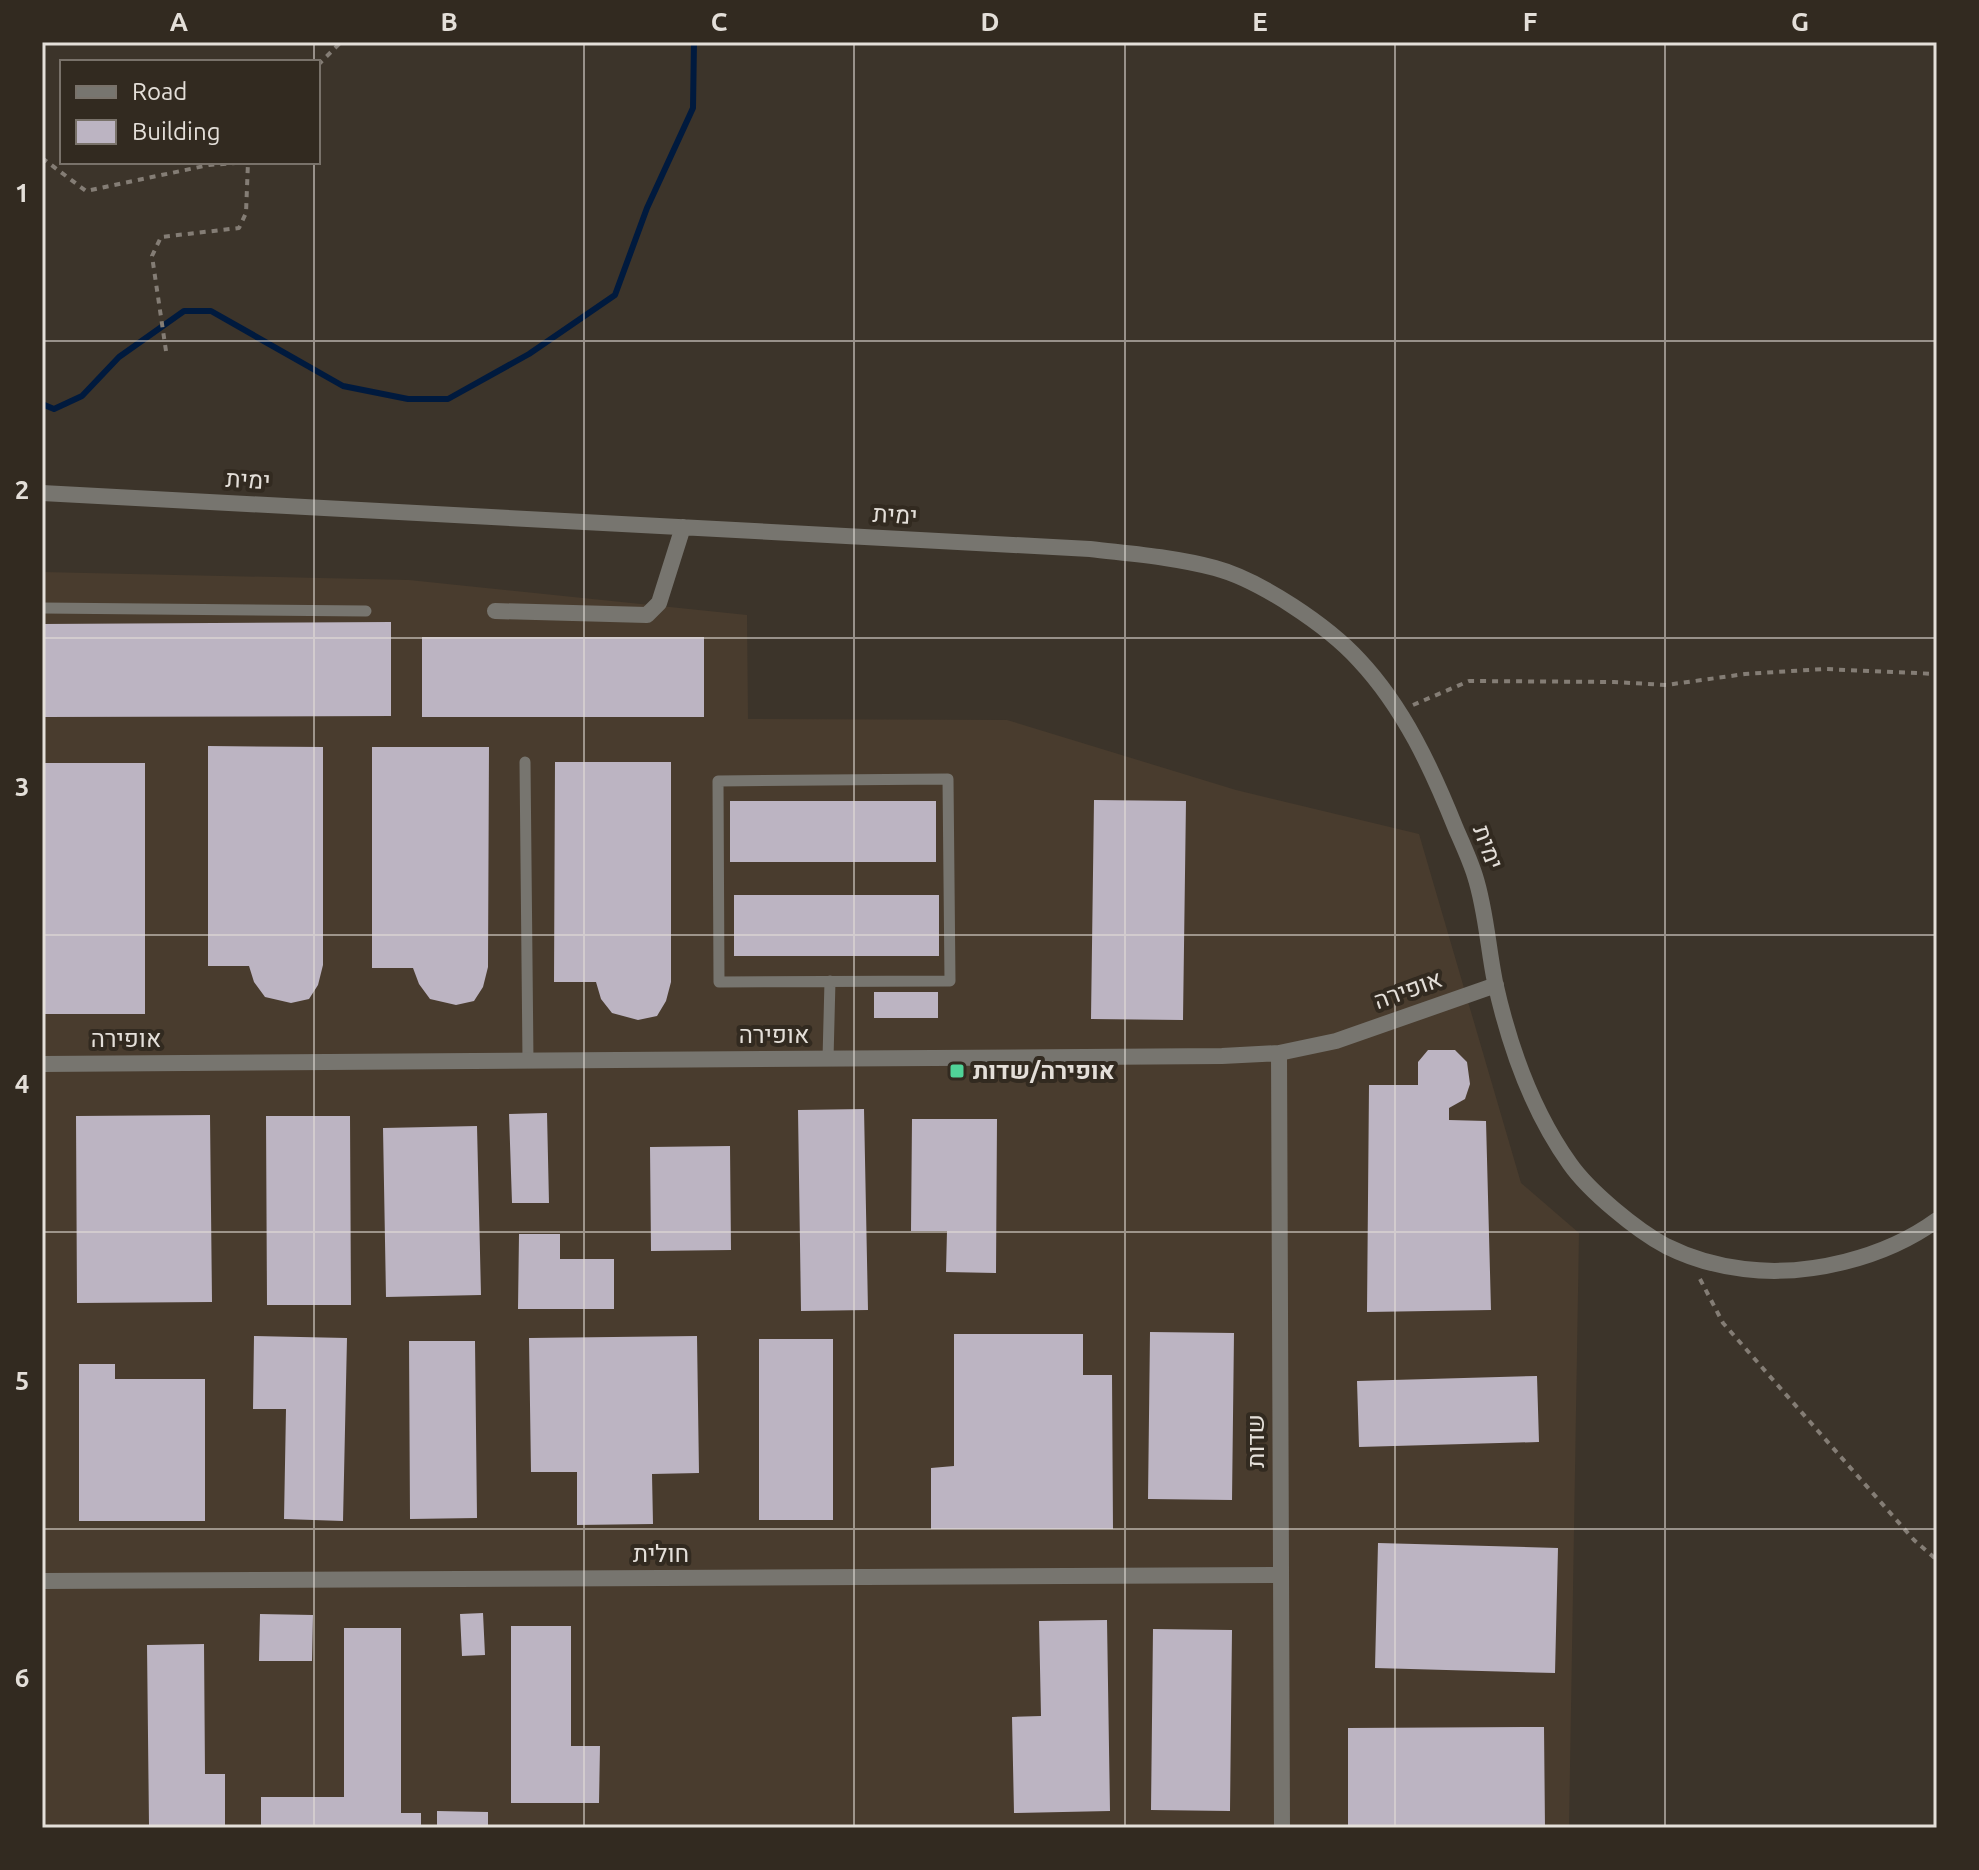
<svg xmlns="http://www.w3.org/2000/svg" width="1979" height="1870" viewBox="0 0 1979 1870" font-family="Ubuntu,Heebo,sans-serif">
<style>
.built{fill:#493c2e}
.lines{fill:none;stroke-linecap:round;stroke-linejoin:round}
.stream{stroke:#001a3e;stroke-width:6}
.building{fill:#bcb4c2}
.path{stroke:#847d75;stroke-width:4;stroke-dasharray:6 6;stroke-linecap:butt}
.service{stroke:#77756f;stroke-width:11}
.minor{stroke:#77756f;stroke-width:16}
.grid{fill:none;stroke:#e4dfd9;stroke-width:2;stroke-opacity:0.55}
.poi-dot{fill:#50d398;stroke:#322a20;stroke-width:3}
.labels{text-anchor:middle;stroke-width:8;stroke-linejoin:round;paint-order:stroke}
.street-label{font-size:24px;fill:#e4dfd9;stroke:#322a20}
.poi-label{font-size:24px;font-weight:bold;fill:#e4dfd9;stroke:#322a20;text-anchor:start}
.neatline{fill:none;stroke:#e4dfd9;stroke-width:3}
.grid-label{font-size:26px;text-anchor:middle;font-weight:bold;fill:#e4dfd9}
</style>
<rect width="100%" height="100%" fill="#3c342a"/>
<path class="built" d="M42 572 409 580 747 615 748 719 1007 720 1236 790 1419 834 1521 1183 1579 1233 1569 1828H42Z"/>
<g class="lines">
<path class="stream" d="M42 404 54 409 82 396 119 357 184 311H211L343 386 408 399H448L529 354 615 295 647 208 693 108 694 42"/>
</g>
<path class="building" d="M391 622V716L42 717V624Z
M422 637H704V717H422Z
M208 746 323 747V965L318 985 309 999 291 1003 265 997 254 982 249 966H208Z
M372 747H489L488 967 483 987 474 1001 456 1005 430 999 419 984 413 968H372Z
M555 762H671V982L666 1001 657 1016 638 1020 612 1013 601 999 596 982H554Z
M42 763H145V1014H42Z
M1094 800 1186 801 1183 1020 1091 1019Z
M730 801H936V862H730Z
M734 895H939V956H734Z
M874 992H938V1018H874Z
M1428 1050H1455L1467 1062 1470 1084 1465 1099 1449 1108V1120L1486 1121 1491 1310 1367 1312 1369 1085H1418V1062Z
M864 1109 868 1310 801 1311 798 1110Z
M547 1113 549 1203H512L509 1114Z
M210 1115 212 1302 77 1303 76 1116Z
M266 1116H350L351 1305H267Z
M912 1119H997L996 1273 946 1272 947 1231H911Z
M477 1126 481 1295 386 1297 383 1128Z
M730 1146 731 1250 651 1251 650 1147Z
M519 1234H560V1259H614V1309H518Z
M1150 1332 1234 1333 1232 1500 1148 1499Z
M954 1334H1083V1375H1112L1113 1529H931V1468L954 1466Z
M254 1336 347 1338 343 1521 284 1519 286 1409H253Z
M697 1336 699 1473 652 1474 653 1524 577 1525V1472H531L529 1338Z
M759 1339H833V1520H759Z
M409 1341H475L477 1518 410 1519Z
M79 1364H115V1379H205V1521H79Z
M1537 1376 1539 1442 1359 1447 1357 1381Z
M1378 1543 1558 1548 1555 1673 1375 1668Z
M483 1613 485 1655 462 1656 460 1614Z
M260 1614 313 1615 312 1661H259Z
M1107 1620 1110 1811 1014 1813 1012 1717 1041 1716 1039 1621Z
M511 1626H571V1746H600L599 1803H511Z
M344 1628H401V1813H421V1828H261V1797H344Z
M1153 1629 1232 1630 1230 1811 1151 1810Z
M204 1644 205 1774H225V1825L149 1826 147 1645Z
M1544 1727 1545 1828H1348V1728Z
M437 1811 488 1812V1828H437Z"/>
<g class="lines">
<path class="path" d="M318 65 341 42
M42 158 86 191 209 165 248 162
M166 351 152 256 161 237 239 228 246 213 248 162
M1413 705 1469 681 1614 682 1666 685 1745 674 1825 669 1937 674
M1700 1279 1723 1323 1914 1540 1937 1560"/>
<path class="service" d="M42 608 366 611
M525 762 528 1061
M948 779 950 981 719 982 718 781Z
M828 1059 830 981"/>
<path class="minor" d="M42 493 1090 549C1132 554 1174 557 1215 568 1260 580 1328 626 1359 660 1404 708 1432 769 1456 829 1463 845 1470 860 1475 876 1486 910 1488 948 1495 982 1509 1045 1532 1111 1570 1164 1589 1191 1636 1230 1666 1246 1690 1258 1718 1266 1744 1269 1808 1277 1885 1258 1937 1220
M495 611 647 615 659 603 683 527
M1279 1053 1282 1828
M42 1064 1222 1056 1279 1053 1336 1041 1496 985
M42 1581 1281 1575"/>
</g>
<path class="grid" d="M314 42V62M584 42V1828M854 42V1828M1125 42V1828M1395 42V1828M1665 42V1828M314 162V1828M42 341H1937M42 638H1937M42 935H1937M42 1232H1937M42 1529H1937"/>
<rect class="poi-dot" x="949" y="1063" width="16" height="16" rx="4"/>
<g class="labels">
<g class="street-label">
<text transform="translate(248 480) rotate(3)" y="8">ימית</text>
<text transform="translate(895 515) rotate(3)" y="8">ימית</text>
<text transform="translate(1488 847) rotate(70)" y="8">ימית</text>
<text transform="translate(1408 990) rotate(-20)" y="8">אופירה</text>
<text x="774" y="1043">אופירה</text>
<text x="126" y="1047">אופירה</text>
<text transform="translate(1256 1441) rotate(-90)" y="8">שדות</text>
<text x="661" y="1562">חולית</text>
</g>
<g class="poi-label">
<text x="973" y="1079">אופירה/שדות</text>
</g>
</g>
<rect width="1979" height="1870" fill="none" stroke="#322a20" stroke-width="88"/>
<rect x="60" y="60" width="260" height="104" fill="#322a20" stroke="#79726a" stroke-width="2"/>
<rect x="76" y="86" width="40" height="12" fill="#77756f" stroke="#79726a" stroke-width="2"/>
<text x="132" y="100" font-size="24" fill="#e4dfd9">Road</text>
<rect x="76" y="120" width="40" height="24" fill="#bcb4c2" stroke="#79726a" stroke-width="2"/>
<text x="132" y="140" font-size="24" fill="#e4dfd9">Building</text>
<rect x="44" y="44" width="1891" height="1782" class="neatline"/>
<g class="grid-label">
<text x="179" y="31">A</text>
<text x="449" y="31">B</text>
<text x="719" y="31">C</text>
<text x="990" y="31">D</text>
<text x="1260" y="31">E</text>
<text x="1530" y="31">F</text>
<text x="1800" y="31">G</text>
<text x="22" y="202">1</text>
<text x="22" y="499">2</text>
<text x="22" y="796">3</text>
<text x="22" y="1093">4</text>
<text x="22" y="1390">5</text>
<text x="22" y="1687">6</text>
</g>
</svg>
